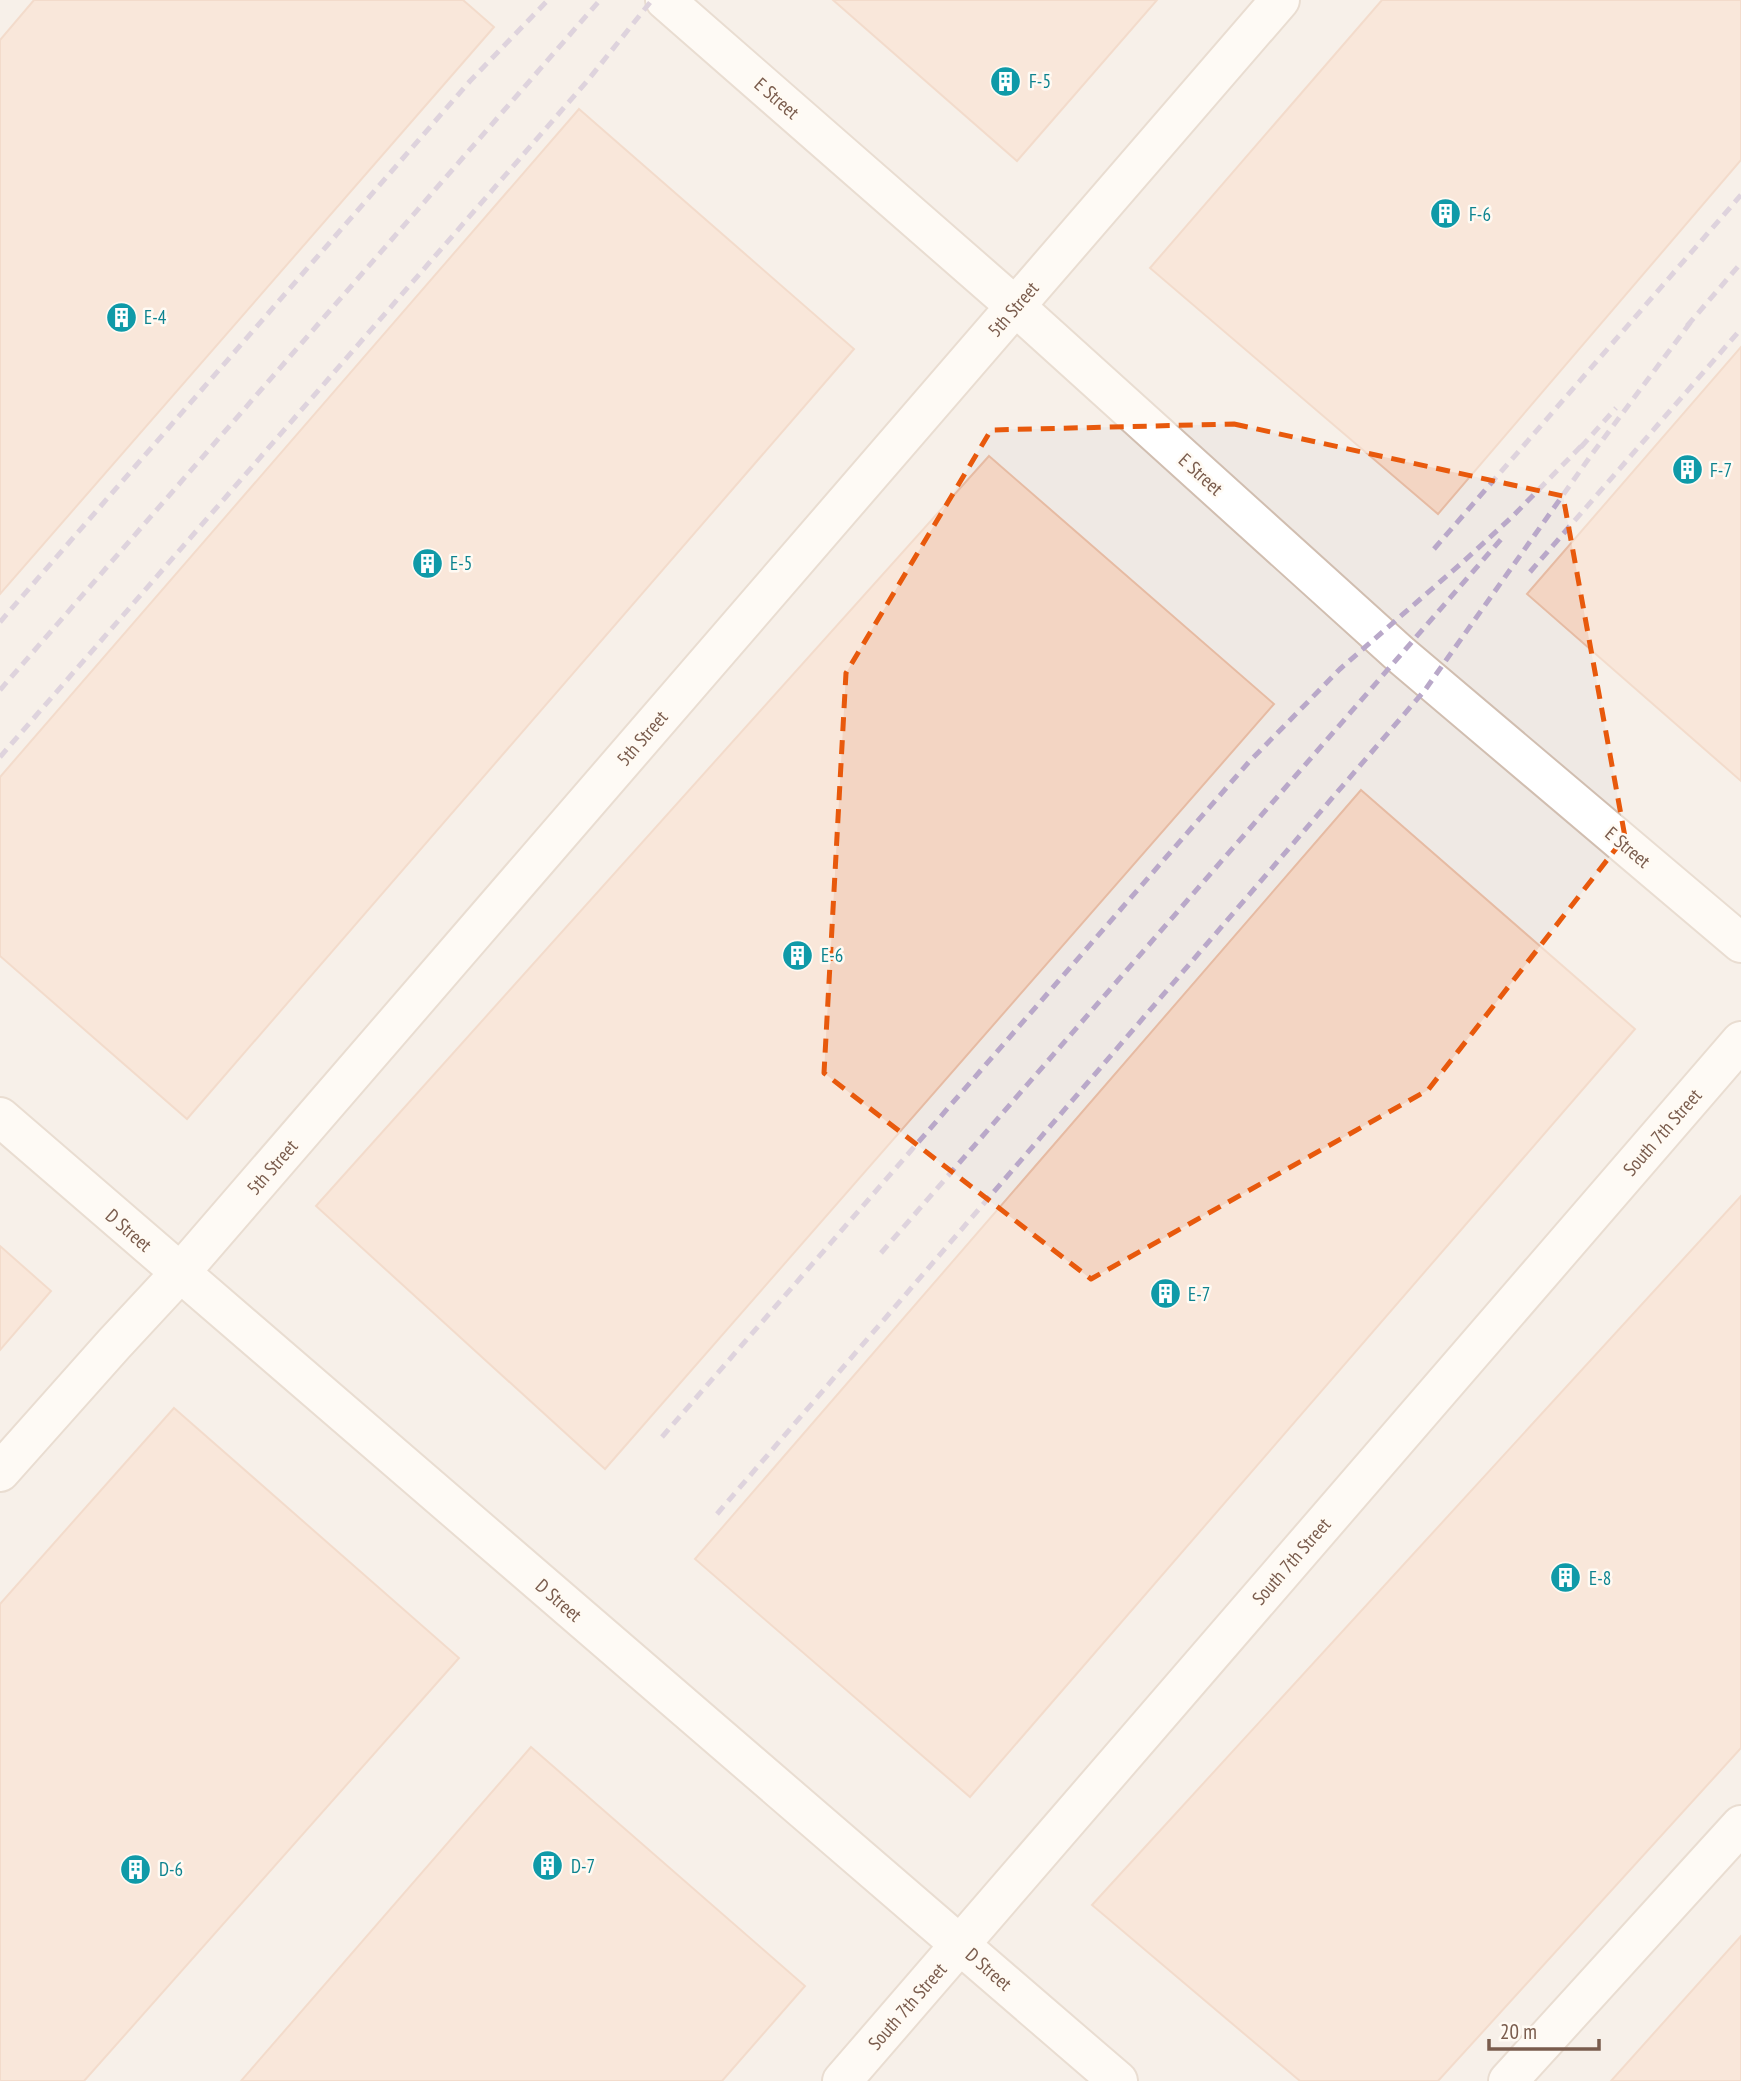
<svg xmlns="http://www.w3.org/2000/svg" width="1741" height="2081" font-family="'PT Sans Narrow',sans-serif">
  <rect width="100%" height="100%" fill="#fdf6ec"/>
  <path fill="#efe9e4" d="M0,0H1741V2081H0Z"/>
  <path fill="#f3d5c3" stroke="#e6bba3" stroke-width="2" d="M34,0H463L494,27L0,594V40Z
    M833,0H1157L1017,161Z
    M1382,0H1741V160L1438,514L1150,268Z
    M579,109L854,349L187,1119L0,956V777Z
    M1741,347V781L1527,594Z
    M989,456L1274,704L605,1469L316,1206Z
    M1361,790L1635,1029L970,1797L695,1559Z
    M1741,1196V1748L1438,2081H1300L1092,1905Z
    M0,1246L51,1291L0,1350Z
    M174,1408L459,1658L84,2081H0V1604Z
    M531,1747L805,1986L722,2081H241Z
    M1741,1936V2081H1611Z"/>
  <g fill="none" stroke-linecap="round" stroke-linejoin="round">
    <defs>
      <path id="minor" d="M665,0L1015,306L1401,655L1741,943
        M0,1117L1118,2081
        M0,1472L114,1344L179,1274L1280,0
        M842,2081L1741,1041
        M1508,2081L1741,1825"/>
    </defs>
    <use href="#minor" stroke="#d1beb0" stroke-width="42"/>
    <use href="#minor" stroke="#fff" stroke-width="38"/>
    <path stroke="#b9a8c9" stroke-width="5" stroke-dasharray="10 7" stroke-linecap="butt" d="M1687,326L1741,263
      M1581,447L1616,408
      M1434,549L1741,195
      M1530,572L1741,329
      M0,622L470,81L548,0
      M0,690L600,0
      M0,757L588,80L652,0
      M881,1253L1503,537
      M662,1437L1248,763L1340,669L1464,561L1513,516L1586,441
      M717,1514L1425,690L1592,454L1693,319"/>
  </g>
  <path d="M0 0H1741V2081H0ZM1234,424L1563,496L1625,837L1428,1090L1091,1279L824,1073L846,673L991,430Z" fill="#fdf6ec" fill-opacity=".55" fill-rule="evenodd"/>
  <path fill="none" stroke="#e8590c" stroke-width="5" stroke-dasharray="14 9" stroke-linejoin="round" d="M1234,424L1563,496L1625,837L1428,1090L1091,1279L824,1073L846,673L991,430Z"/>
  <defs>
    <symbol id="building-disc" viewBox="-11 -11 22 22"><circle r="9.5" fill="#0f9aa8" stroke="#fffaf3"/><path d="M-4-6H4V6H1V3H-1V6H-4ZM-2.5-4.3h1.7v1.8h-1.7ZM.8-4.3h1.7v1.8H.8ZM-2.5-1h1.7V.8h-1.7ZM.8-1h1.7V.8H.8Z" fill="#fff"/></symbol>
  </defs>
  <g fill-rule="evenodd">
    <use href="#building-disc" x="988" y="64" width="35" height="35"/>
    <use href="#building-disc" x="1428" y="196" width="35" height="35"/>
    <use href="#building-disc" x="104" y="300" width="35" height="35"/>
    <use href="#building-disc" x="1670" y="452" width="35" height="35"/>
    <use href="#building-disc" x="410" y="546" width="35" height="35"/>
    <use href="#building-disc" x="780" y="938" width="35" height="35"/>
    <use href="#building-disc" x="1148" y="1276" width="35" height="35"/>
    <use href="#building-disc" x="1548" y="1560" width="35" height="35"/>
    <use href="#building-disc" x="530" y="1848" width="35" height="35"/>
    <use href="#building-disc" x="118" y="1852" width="35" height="35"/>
  </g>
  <g text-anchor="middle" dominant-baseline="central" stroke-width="5" stroke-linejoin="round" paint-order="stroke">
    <g font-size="19" fill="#0d838f" stroke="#fffaf3" text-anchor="start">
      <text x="1029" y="81">F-5</text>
      <text x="1469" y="214">F-6</text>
      <text x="144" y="317">E-4</text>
      <text x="1710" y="470">F-7</text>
      <text x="450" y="563">E-5</text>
      <text x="821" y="955">E-6</text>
      <text x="1188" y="1294">E-7</text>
      <text x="1589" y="1578">E-8</text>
      <text x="571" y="1866">D-7</text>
      <text x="159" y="1869">D-6</text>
    </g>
    <g font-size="19" fill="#7a5c4d" stroke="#fffaf3">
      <text transform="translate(777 98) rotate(41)">E Street</text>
      <text transform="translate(1013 309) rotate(-49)">5th Street</text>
      <text transform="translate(1201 474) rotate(42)">E Street</text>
      <text transform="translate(642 738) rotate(-49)">5th Street</text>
      <text transform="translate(1628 847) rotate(40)">E Street</text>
      <text transform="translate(1662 1132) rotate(-49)">South 7th Street</text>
      <text transform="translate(272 1167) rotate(-49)">5th Street</text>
      <text transform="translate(129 1230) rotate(41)">D Street</text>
      <text transform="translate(1291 1561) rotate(-49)">South 7th Street</text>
      <text transform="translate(559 1600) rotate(41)">D Street</text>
      <text transform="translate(989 1969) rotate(41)">D Street</text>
      <text transform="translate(907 2006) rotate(-49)">South 7th Street</text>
    </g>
  </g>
  <path d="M1489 2039v10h110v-10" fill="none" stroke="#7a5c4d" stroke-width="3.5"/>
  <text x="1500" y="2039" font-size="21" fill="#7a5c4d" stroke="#fffaf3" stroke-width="5" paint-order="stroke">20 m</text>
</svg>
